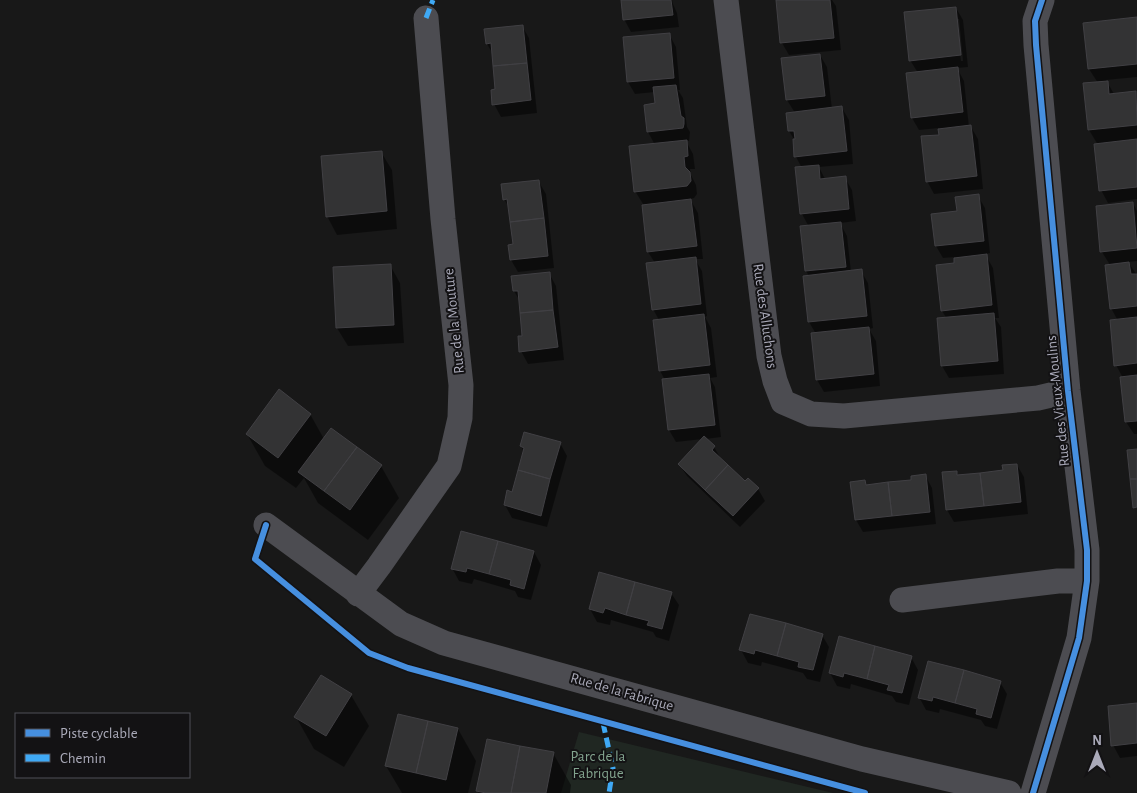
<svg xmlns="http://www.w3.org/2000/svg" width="1137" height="793" font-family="'Alegreya Sans',sans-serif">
  <rect width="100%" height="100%" fill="#181818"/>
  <path fill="#202722" d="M579,732L833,793H561Z"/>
  <path fill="#0007" fill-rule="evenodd" d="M622,0H672L673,4L677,13L679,27L631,32L624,19Z
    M777,0H832L836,6L841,50L789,55L782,43Z
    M956,8L963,20L968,67L957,68L964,81L969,127H971L978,139L983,189L934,194L927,181L940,136L939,128L919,130L912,118L918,73L910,60ZM956,19H959L963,61H961Z
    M1137,18V77L1106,80L1114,94L1135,92L1137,96V199L1108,203L1101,190L1098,145L1089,130L1084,84L1098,83L1089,69Z
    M522,26L529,38L537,113L501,117L494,104L497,90L493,54L487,44L486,30Z
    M669,34L676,47L680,90H678L683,98L687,127L690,132L689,141H686L693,154L695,169H690L691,175L696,185L697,194L694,198L690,199L698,213L703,259H695L702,271L707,316L705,317L711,328L717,377L710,378L715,387L721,437L706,439L714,447L721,459L745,483L748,480L758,489L765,501L740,527L687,476L679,464L703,439L676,442L669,430L665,380L660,371L659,320L653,309L655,263L648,252L643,204L635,191L655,145L648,132L657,104L655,92L635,94L628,82Z
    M820,55L827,67L832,109L842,108L849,120L853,164L819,167L825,179L845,178L852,190L856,221L840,223L847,236L851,272L861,271L868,283L873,328L869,329L876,341L880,386L824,392L817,380L816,334L809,322V276L806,271L802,228L809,227L802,214V168L796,157L795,141L789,131L795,113L787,100L783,59Z
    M381,152L392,170L397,229L337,235L327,216Z
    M539,182L546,194L554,268L518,272L511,260L514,245L510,209L504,199Z
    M978,196L985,208L990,253L985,254L993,268L999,318H995L1001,327L1004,374L949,378L942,366L947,319L942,311L956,264L955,257L943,258L936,246L958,212Z
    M1133,203L1137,211V261L1128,262L1137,275V434H1134L1126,422L1123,378L1116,365L1118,321L1111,308L1110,265L1102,252Z
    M390,265L400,283L404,343L348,346L337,328Z
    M549,273L556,286L564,360L528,364L521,351L524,337L520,301L514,291Z
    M310,414L324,439L331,429L381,466L399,498L368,540L318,503L304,478L296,488L265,466L247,434Z
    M560,443L567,456L547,527L512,518L505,505L513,493L524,452L521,446Z
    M1017,465L1024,477L1028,514L954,522L947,510L943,473L956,472L959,476L1004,471Z
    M925,475L932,488L936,524L863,532L856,520L865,482L867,486L912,481Z
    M534,552L541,565L531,600L518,597L515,591L474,579L472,584L459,581L452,568Z
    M671,593L679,605L669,641L656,637L653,632L611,620L610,625L597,622L590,609Z
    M822,635L829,647L820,682L807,679L803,673L762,662L761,666L748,663L741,650Z
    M911,657L918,670L909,705L896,702L892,696L851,684L850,689L837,686L830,673Z
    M1000,682L1007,694L997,729L985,726L981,720L940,709L939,713L926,710L919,697Z
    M351,695L369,726L344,767L314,749L296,717Z
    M1137,704V756L1120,758L1113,745Z
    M458,729L476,761L468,793H402L386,766Z
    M553,753L571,785L570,793H479L477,791Z"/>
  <path fill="#333334" stroke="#414044" d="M621,0H671L673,15L623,20Z
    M776,0H830L834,38L780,43Z
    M956,7L961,55L909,61L904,12Z
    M1137,17V64L1088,69L1083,23Z
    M523,25L527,63L493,66L491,43L486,44L484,29Z
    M670,33L674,78L627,82L623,37Z
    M820,54L825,96L786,100L781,58Z
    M527,63L531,100L492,105L491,90L495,89L493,66Z
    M958,67L963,112L911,118L906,73Z
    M1108,81L1109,94L1136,91L1137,125L1088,130L1083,83Z
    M676,85L681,116L684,118V124L683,128L647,132L644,105L655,103L653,87Z
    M842,106L847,151L794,157L793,139H795L794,131H788L786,113Z
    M971,125L977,176L926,182L921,136L939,135L938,129Z
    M1137,139V187L1099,191L1094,144Z
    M687,140L688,156L684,157L685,167L690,172L691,181L687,186L634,192L629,146Z
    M382,151L387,211L326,217L321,156Z
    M819,165L820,179L846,176L849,209L800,214L795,167Z
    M539,180L544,218L510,222L507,199L503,200L501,184Z
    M979,194L984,241L935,246L931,214L957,211L955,197Z
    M691,199L697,246L647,252L642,205Z
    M1133,202L1137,248L1100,252L1096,206Z
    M544,218L548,256L510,260L508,245L513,244L510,222Z
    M841,222L846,267L805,271L800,226Z
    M987,254L992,305L941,311L936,265L954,263V258Z
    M696,257L701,304L652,310L646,263Z
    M1129,262L1131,274H1137V306L1110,309L1105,265Z
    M391,264L394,325L336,328L333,267Z
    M862,269L867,316L808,322L803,276Z
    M550,272L553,310L520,313L518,291H513L511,276Z
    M553,310L558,347L519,352L518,336H522L520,313Z
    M994,313L998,361L941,366L937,318Z
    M704,314L710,365L659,371L653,320Z
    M1137,317V363L1114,366L1110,320Z
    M869,327L874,374L816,380L811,333Z
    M709,374L715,425L668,430L662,379Z
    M1137,375V421L1125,422L1120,377Z
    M279,389L311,414L278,458L246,434Z
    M331,428L357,447L324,491L298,472Z
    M524,432L561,442L550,479L518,470L524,448L520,446Z
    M704,436L715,446L712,450L728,465L705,490L678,464Z
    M357,447L382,465L350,510L324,491Z
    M1137,449V479H1130L1127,450Z
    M1017,464L1021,502L984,506L980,473L1003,470L1002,465Z
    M728,465L745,481L748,478L759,488L733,516L705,490Z
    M518,470L550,479L541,516L504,505L507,490L512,492Z
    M957,471V475L980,473L984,506L946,510L942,472Z
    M926,474L930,512L892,516L888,482L911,480V476Z
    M1130,479H1137V507L1133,508Z
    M865,480L866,485L888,482L892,516L855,520L850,482Z
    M461,531L498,541L489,574L467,568L466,572L451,569Z
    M498,541L534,551L524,589L510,585L511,580L489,574Z
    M599,572L635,582L626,615L605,608L603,613L589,609Z
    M635,582L672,592L662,629L647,625L649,621L626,615Z
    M750,614L786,623L777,656L755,650L754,654L739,650Z
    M786,623L823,634L813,670L798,667L799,662L777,656Z
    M839,636L875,646L867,679L844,673L843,677L829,673Z
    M875,646L912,656L902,693L887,690L889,685L867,679Z
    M928,661L964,670L955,703L933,697L932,701L918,698Z
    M964,670L1001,681L991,718L976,714L977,709L955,703Z
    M321,675L352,694L326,736L294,717Z
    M1137,703V743L1111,746L1108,706Z
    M398,714L428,721L416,773L385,766Z
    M428,721L458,728L446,780L416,773Z
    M487,739L520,746L511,793H486L476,791Z
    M520,746L554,752L546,793H511Z"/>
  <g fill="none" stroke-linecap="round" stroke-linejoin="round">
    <path stroke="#4c4c51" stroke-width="25" d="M726,0L769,356L775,381L783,402L811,414L844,416L1038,398L1068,391
      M266,525L401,624L444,643L862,759L1009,793
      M358,594L379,566L449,466L460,418L461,385L443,219L426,18
      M902,600L1058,581H1087
      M1033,793L1079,638L1087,581V550L1068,391L1036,45L1035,21L1042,0"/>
    <path stroke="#3fa9f5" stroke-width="5" stroke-dasharray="10 5" stroke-linecap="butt" d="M426,18L433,0
      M603,723L613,768L609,793"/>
    <defs>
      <path id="cycleway" d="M266,525L255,559L369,653L408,668L865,793
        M1033,793L1079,638L1087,581V550L1068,391L1036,45L1035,21L1042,0"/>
    </defs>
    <use href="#cycleway" stroke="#131214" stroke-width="9"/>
    <use href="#cycleway" stroke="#468fdf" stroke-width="6"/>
  </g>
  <g text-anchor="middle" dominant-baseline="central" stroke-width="4" stroke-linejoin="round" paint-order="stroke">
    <g font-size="15" fill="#aaaab9" stroke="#131214">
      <text transform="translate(765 316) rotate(82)">Rue des Alluchons</text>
      <text transform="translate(454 321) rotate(-96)">Rue de la Mouture</text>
      <text transform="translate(1058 401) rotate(-96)">Rue des Vieux-Moulins</text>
      <text transform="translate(622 692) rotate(16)">Rue de la Fabrique</text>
    </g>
    <g font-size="15" fill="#82a38e" stroke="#131214">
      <text x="598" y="756">Parc de la<tspan x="598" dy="17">Fabrique</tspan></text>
    </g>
  </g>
  <rect x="15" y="713" width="175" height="65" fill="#131214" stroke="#4f4f56"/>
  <rect x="25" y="729" width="25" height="8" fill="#468fdf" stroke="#4f4f56"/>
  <text x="60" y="738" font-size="15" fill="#aaaab9">Piste cyclable</text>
  <rect x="25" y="754" width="25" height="8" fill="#3fa9f5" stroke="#4f4f56"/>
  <text x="60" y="763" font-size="15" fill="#aaaab9">Chemin</text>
  <g transform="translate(1097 753)" stroke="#131214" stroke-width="4" paint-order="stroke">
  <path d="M0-4L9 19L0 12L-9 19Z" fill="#aaaab9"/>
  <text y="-8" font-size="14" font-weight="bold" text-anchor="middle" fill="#aaaab9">N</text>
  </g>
</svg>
